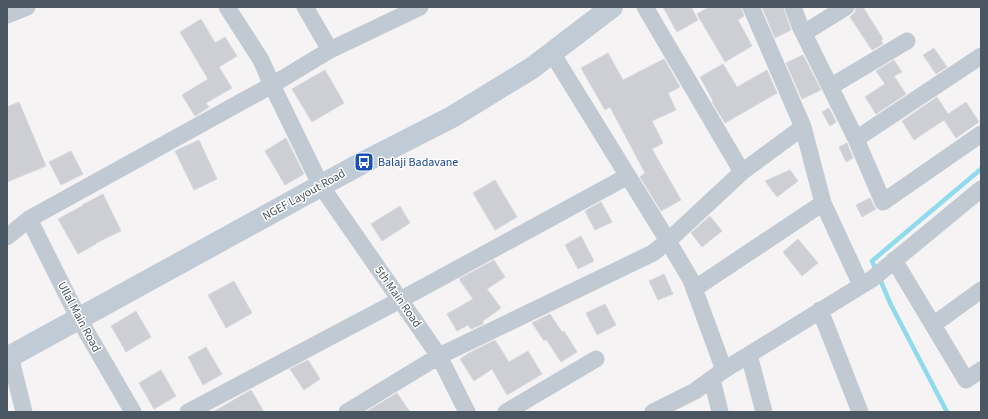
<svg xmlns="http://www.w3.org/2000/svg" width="988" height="419" font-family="'Source Sans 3',sans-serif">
  <rect width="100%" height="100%" fill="#f5f3f3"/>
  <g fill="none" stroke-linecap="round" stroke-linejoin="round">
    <path stroke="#90daee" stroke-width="4.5" d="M876,270L872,261L981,169
      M879,277L891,305L947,412"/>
  </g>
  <path fill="#cdcfd5" stroke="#d7d9de" d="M663,7H691L698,20L677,32Z
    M709,7H741L744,16L738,20L752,46L725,62L697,14Z
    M762,7H783L784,10L791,30L775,38Z
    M856,7H863L883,39L881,40L883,44L872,50L850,17L855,12Z
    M201,19L215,43L225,37L237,56L219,67L232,88L206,103L209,107L195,116L182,95L208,79L180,32Z
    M934,48L947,67L936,74L923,55Z
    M608,53L623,80L664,59L680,87L668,93L676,110L652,121L663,143L652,149L681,200L661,211L640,177L645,173L610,107L605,110L581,68Z
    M803,55L821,90L802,99L786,63Z
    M894,60L902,72L894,76L906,94L876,114L865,97L885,84L876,71Z
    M723,64L737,87L767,70L777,93L725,123L712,102L713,101L700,77Z
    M325,70L344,103L312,122L292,89Z
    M937,97L948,114L966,102L979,122L956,138L944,120L914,140L902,121Z
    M19,102L46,166L7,182V107Z
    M829,108L836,122L830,126L822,112Z
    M286,138L304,174L285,185L265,151Z
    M199,140L217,179L194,190L175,151Z
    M847,143L853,158L846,162L839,147Z
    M71,151L83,174L61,185L49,162Z
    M790,170L798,181L777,197L765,181Z
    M495,180L517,217L495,230L473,193Z
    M103,194L121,231L96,243V244L78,254L58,219L82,206V205Z
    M870,198L874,206L876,209L862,217L856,205Z
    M601,202L612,222L595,230L585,211Z
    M400,206L410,223L382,241L371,224Z
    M710,216L722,231L702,247L691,233Z
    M581,236L594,261L578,269L565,245Z
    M798,239L818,263L802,276L783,252Z
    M494,260L505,277L487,289L501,308L483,321V324L471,329L468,325L457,331L447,314L473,299L459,279Z
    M664,274L673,294L658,300L649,281Z
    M234,281L252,313L226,328L208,295Z
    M605,304L616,325L597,335L586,313Z
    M136,311L151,337L126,352L111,326Z
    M550,314L562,332L564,331L577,352L561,362L546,339L544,341L532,323Z
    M495,340L509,362L528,351L542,374L507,395L492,369L474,381L460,359L469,353Z
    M206,347L222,374L203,385L188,357Z
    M308,360L320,379L304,390L290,369Z
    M161,370L176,396L154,409L139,383Z
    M251,390L264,412H213L244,394Z
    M397,393L410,412H366Z"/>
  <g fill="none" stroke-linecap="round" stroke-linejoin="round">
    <path stroke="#c1cad2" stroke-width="17" d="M227,7L261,60L272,85L321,186L439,356L467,412
      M305,7L330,50
      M645,7L742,172
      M751,7L803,127L823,203L861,285
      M793,7L800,26L856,139L883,202L981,134
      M7,15L27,7
      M804,33L846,7
      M552,53L668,241L691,280L724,370
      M830,87L907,41
      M856,139L981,56
      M29,219L79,319L133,412
      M7,237L29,219L272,85L330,50L420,7
      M894,260L966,380L981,370
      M694,289L823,203
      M820,310L860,412
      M933,325L981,290
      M749,355L764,412
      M10,356L24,412
      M712,379L720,412
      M188,412L400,300L628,176
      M347,412L439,356L653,253L668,241L742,172L803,127
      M506,412L596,359
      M653,412L695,391L724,370L872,279L981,189"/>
    <path stroke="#c1cbd6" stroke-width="22" d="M7,358L364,162L452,117L532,68L612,7"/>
  </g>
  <defs>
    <symbol id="bus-square" viewBox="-11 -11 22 22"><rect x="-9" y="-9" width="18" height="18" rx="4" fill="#1a4fb4" stroke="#fff"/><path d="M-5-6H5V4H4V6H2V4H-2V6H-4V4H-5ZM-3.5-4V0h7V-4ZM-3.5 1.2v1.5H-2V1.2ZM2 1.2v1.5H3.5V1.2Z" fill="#fff"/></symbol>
  </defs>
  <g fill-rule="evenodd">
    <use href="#bus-square" x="353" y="151" width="22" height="22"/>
  </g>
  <g text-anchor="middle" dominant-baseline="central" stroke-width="3" stroke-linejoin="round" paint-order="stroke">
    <g font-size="12" fill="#164399" stroke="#fff" text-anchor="start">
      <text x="378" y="162">Balaji Badavane</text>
    </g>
    <g font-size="12" fill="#4a5661" stroke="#fff">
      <text transform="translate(304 195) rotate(-29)">NGEF Layout Road</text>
      <text transform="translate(398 297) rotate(55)">5th Main Road</text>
      <text transform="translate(79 317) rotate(62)">Ullal Main Road</text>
    </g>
  </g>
  <rect width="988" height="419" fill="none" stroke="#4a5661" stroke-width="16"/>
</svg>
